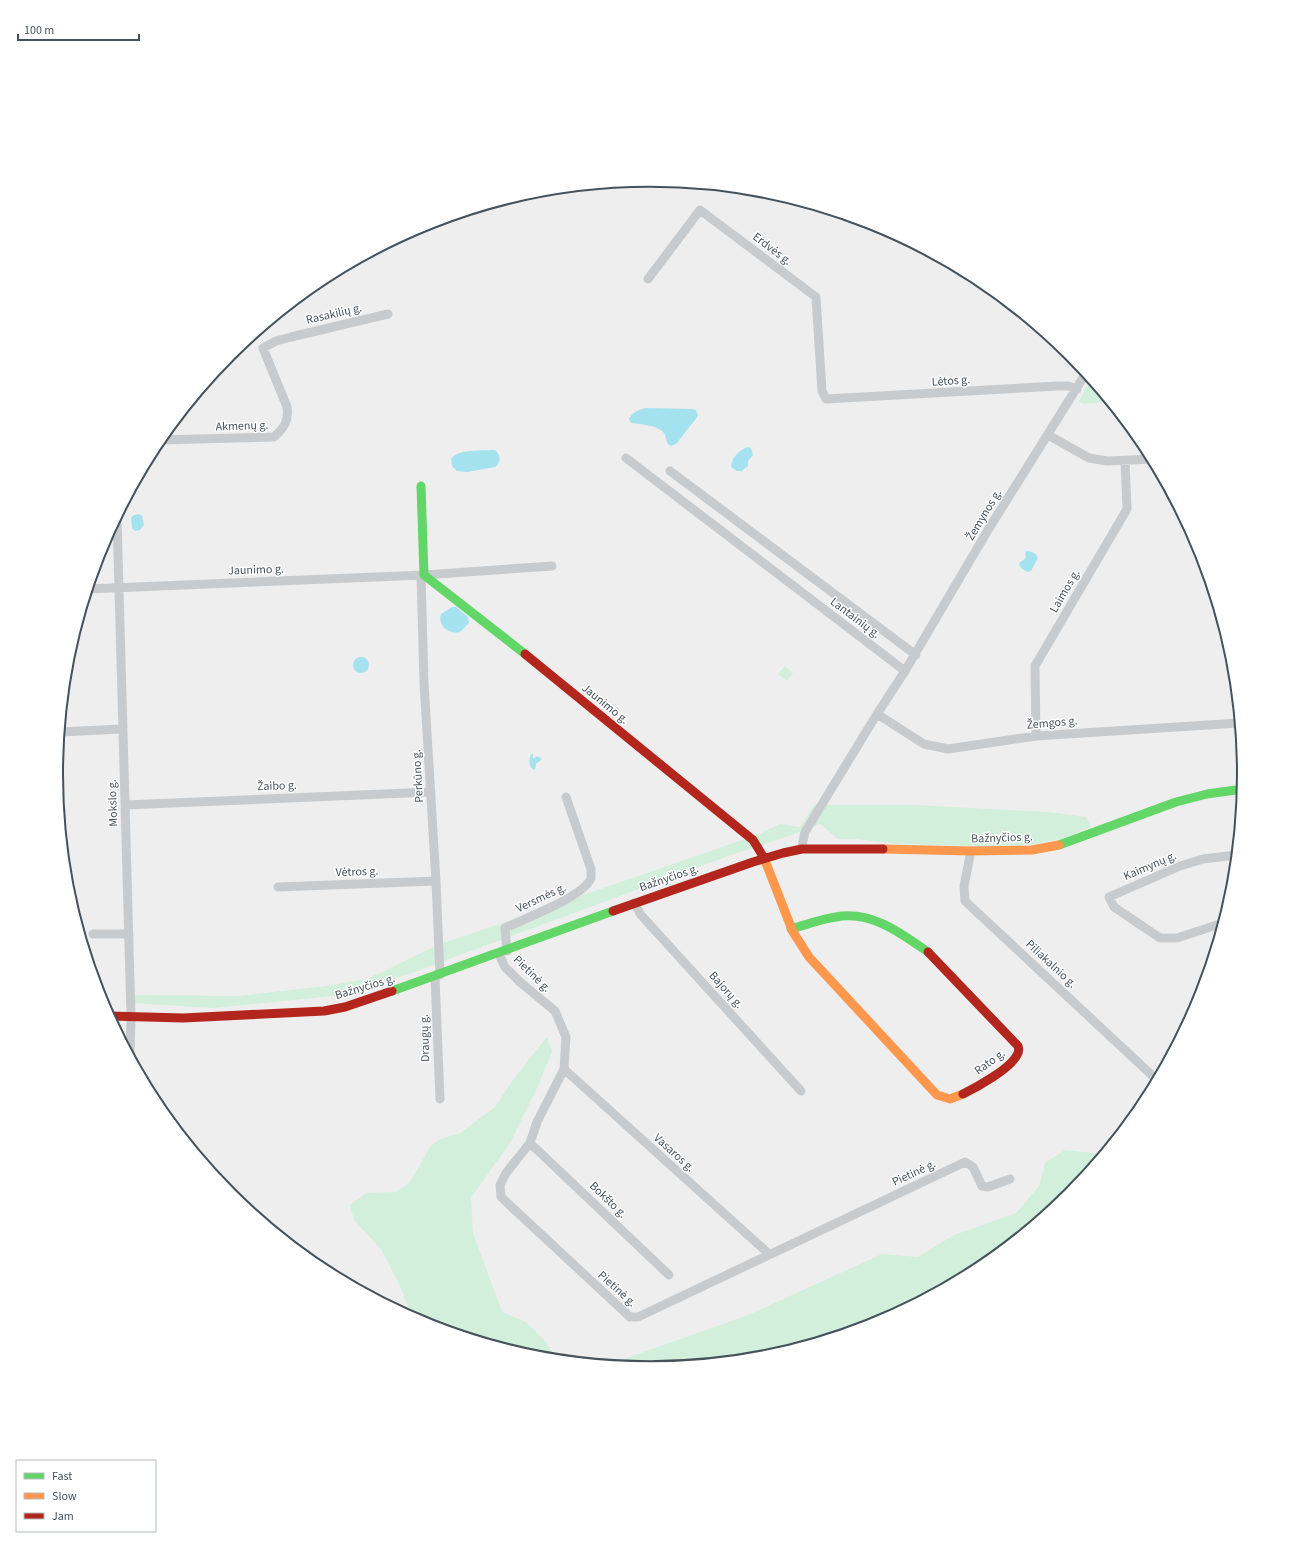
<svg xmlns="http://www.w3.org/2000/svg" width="1300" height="1548" font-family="'Source Sans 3',sans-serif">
  <rect width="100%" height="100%" fill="#efeeee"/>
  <path fill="#d1efdb" d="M1090,379L1109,402L1083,404L1079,402Z
    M785,666L793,673L787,681L778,674Z
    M814,805H915L1049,812L1086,817L1091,827L1061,839L1031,845L971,846L899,844L856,839H838L820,824L789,836L731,855L403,976L343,995L213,1008L131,1003V995L240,996L326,986L367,979L438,945L754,836L780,824L800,827Z
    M547,1037L552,1051L539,1084L511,1141L471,1198L473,1233L502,1312L526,1322L546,1342L556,1359L534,1357L422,1323L412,1317L400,1286L381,1249L354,1220L350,1205L366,1193L395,1192L409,1183L431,1146L440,1139L460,1133L495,1107L515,1077Z
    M1065,1150L1103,1154L1070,1194L980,1268L877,1323L766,1357L650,1368L618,1365L626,1358L746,1316L882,1254L918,1257L954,1235L1016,1213L1039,1186L1045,1163Z"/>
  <path fill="#a4e2ef" d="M646,408L693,409L696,410L698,416L676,444L671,446C665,443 667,438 664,433C658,425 639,424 631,423L629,419C633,412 638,410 646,408Z
    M748,447L751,448L753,455L748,461V466L742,471H737L731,467C732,457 739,450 748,447Z
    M490,450H495C501,455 501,463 495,467L467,472L457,471L452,466L451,459C458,449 478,451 490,450Z
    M139,514L142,516L144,525L140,530L135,531L132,528L131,518L134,515Z
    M1026,551C1032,551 1036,553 1038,558L1031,571L1027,572L1021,568L1019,564L1021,561L1024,560L1026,557L1025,554Z
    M452,607H456L468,617L469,623L460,632C449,635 437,625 441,614Z
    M353 665a8 8 0 1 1 16 0a8 8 0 1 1-16 0Z
    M531,754H533V759L537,756L542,759L536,764L535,770C528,768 529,759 531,754Z"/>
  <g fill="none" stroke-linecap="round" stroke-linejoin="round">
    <path stroke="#c8cbcd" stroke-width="9" d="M648,279L700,210L816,297L822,391L826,399L1058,386H1068L1077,389
      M1048,435L1089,458L1107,461L1152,459
      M159,440L274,437C284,428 289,421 287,407L263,348L276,341L291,337L388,314
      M626,458L905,671
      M670,471L916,655
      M117,518L131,1017L130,1056
      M421,575L424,683L436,881L440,975
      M88,589L424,575L552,566
      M877,714L924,744L948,749L1036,736L1239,723
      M60,732L122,729
      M1036,736L1035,666L1127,509L1125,461
      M125,805L431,792
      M802,849L803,841L805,832L877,714L905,671L988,530L1086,373
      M971,851L964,886L965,901L1157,1080
      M278,887L436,881
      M634,903L641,915L801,1091
      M1223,923L1177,938H1160L1114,907L1109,897L1180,866L1203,859L1236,855
      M93,934H129
      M507,951L505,928C523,919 584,897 591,878C591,876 591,872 591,869L566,797
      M499,954L505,967L520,982L555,1011L566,1037L564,1069L537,1122L530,1143L506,1173L500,1185L501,1197L630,1317H638L965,1162L973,1167L982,1186L988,1187L1010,1179
      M435,977L440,1099
      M564,1069L769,1254
      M530,1143L669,1275"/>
    <path stroke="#63d668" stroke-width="9" d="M421,486L424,575L525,654
      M1059,845L1176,802L1207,794L1243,789
      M791,929C808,924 824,918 842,916C875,913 902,934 928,952
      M392,991L613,911"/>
    <path stroke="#ff974d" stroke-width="9" d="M883,849L971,851L1032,850L1059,845
      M764,858L793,932L809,957L937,1095L950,1099L963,1094"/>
    <path stroke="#b3261e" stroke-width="9" d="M525,654L753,840L764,858
      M613,911L753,862L783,853L802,849H883
      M928,952L1018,1046C1019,1049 1019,1052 1017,1055C1010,1069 977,1087 963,1094
      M109,1016L183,1018L324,1011L345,1007L392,991"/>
  </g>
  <g text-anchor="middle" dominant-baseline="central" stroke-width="3" stroke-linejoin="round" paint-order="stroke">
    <g font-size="12" fill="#45525b" stroke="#fff">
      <text transform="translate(772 249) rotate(37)">Erdvės g.</text>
      <text transform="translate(334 314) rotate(-13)">Rasakilių g.</text>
      <text transform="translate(951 381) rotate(-4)">Lėtos g.</text>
      <text transform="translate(242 426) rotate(-2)">Akmenų g.</text>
      <text transform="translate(984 515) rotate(-59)">Žemynos g.</text>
      <text transform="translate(256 570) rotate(-2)">Jaunimo g.</text>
      <text transform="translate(1065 591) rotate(-60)">Laimos g.</text>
      <text transform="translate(855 618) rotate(37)">Lantainių g.</text>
      <text transform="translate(605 704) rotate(39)">Jaunimo g.</text>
      <text transform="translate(1052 723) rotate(-5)">Žemgos g.</text>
      <text transform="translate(418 776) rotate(-93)">Perkūno g.</text>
      <text transform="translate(277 786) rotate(-2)">Žaibo g.</text>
      <text transform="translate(113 803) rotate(-92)">Mokslo g.</text>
      <text transform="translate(1002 838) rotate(-2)">Bažnyčios g.</text>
      <text transform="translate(1150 866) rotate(-23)">Kaimynų g.</text>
      <text transform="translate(357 872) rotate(-2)">Vėtros g.</text>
      <text transform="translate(669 878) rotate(-19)">Bažnyčios g.</text>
      <text transform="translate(541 898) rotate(-25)">Versmės g.</text>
      <text transform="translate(1051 964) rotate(43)">Piliakalnio g.</text>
      <text transform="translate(532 974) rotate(44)">Pietinė g.</text>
      <text transform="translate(365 987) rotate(-17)">Bažnyčios g.</text>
      <text transform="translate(726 990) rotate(48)">Bajorų g.</text>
      <text transform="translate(425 1038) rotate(-92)">Draugų g.</text>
      <text transform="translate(990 1062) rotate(-36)">Rato g.</text>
      <text transform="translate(674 1153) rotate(42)">Vasaros g.</text>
      <text transform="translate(914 1173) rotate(-25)">Pietinė g.</text>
      <text transform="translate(608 1200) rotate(44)">Bokšto g.</text>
      <text transform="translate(617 1289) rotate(42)">Pietinė g.</text>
    </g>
  </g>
  <path d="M0 0H1300V1548H0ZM63 774a587 587 0 1 1 1174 0a587 587 0 1 1-1174 0Z" fill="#fff" fill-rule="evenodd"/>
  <path fill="none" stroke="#45525b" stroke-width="2" d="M63 774a587 587 0 1 1 1174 0a587 587 0 1 1-1174 0Z"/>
  <rect x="16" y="1460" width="140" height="72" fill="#ffffff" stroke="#b5babd"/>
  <rect x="24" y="1473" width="20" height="6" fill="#63d668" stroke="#b5babd"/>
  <text x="52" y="1480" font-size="12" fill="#45525b">Fast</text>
  <rect x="24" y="1493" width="20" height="6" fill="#ff974d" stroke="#b5babd"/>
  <text x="52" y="1500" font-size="12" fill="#45525b">Slow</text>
  <rect x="24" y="1513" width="20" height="6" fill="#b3261e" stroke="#b5babd"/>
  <text x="52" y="1520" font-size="12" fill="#45525b">Jam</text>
  <path d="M18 34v6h121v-6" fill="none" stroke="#45525b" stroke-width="2"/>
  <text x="24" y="34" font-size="12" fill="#45525b" stroke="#ffffff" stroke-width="3" paint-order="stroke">100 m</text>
</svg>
